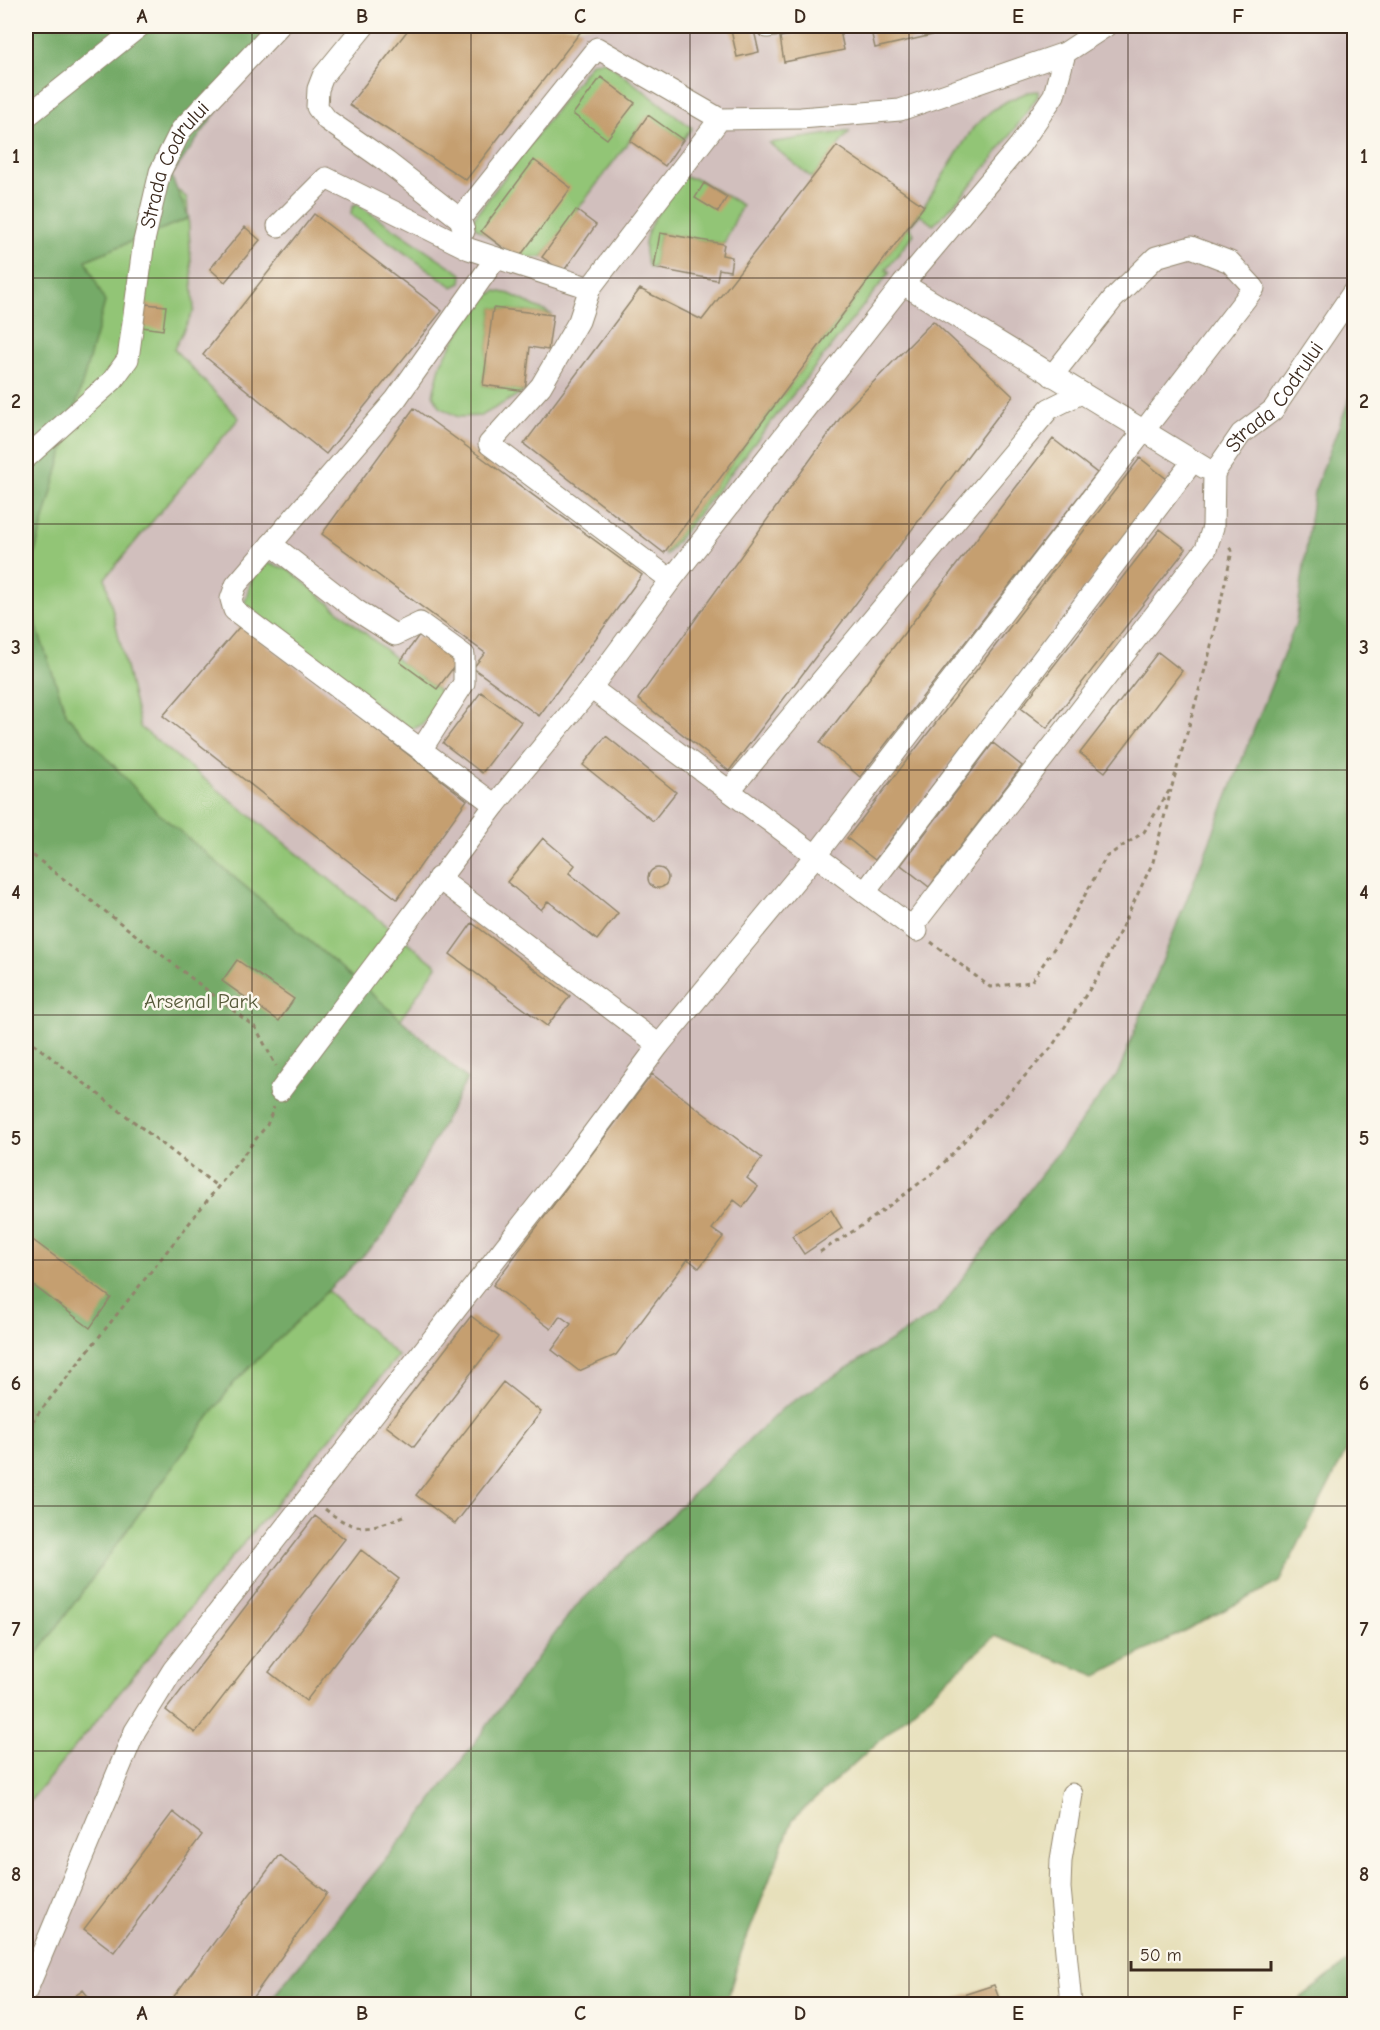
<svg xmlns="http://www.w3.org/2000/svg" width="1380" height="2030" font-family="'Comic Neue',sans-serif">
  <rect width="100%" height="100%" fill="#fbf7ec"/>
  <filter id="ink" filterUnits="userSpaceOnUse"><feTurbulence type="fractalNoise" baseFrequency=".0167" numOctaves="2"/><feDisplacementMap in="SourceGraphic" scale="12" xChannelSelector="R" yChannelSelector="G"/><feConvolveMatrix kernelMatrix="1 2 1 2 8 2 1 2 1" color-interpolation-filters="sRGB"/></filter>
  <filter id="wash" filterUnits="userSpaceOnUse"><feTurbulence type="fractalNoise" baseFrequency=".008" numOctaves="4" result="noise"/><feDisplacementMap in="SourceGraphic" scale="24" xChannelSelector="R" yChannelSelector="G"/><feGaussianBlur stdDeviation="1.35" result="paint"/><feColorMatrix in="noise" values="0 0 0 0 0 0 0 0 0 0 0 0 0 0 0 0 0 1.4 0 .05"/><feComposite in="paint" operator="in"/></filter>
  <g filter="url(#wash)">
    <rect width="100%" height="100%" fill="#e7e0bb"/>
    <path fill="#d1bfbd" d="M277,26H1354V394L1349,400L1314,492L1296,623L1118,1073L936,1313L784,1407L414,1825L267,2004H26V1670L156,811L26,584L170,177Z"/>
    <path fill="#92c576" stroke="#66784a" stroke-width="1.5" d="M605,61L692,128L683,140L648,116L542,257L518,259L470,223L592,62Z
      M1038,91V96C1006,142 974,187 933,225L920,215L909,227L914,234L886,270L890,272L666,555L664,553L924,206L973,128L991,111L1007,101L1028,92Z
      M850,131L812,178L769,143Z
      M153,167L187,198L194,310L174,349L239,418L105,578L140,727L437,966L259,1227L398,1356L26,1806V184Z
      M684,177L698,179L742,205L724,244L660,233L654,268L649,267C633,233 666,203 684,177Z
      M357,204L462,274L461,283L453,287L351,215L352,207Z
      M496,291L510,294L553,315L493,308L483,385L525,391L481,416L458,417L441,408L433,395L441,363L470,314L485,297Z
      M266,563L288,569L400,662L437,689L440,693C435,708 427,728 409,729L248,609L245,602L252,578Z"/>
    <path fill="#75aa67" stroke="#586a42" stroke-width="1.5" d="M26,26H277L171,176L189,218L86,260L105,302L26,584Z
      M1354,394V1436L1279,1582L1097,1676L995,1636L793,1819L741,1953L726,2004H267L414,1825L574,1608L784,1407L936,1313L1118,1073L1296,623L1314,492L1349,400Z
      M26,596L67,715L156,811L384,1004L467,1079L384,1235L233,1384L26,1670Z
      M1354,1957V2004H1288L1295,2002Z"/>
    <g id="blocks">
      <path fill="#c59f6f" d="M411,26H576L582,30L466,180L349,105Z
        M730,26H753L759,52L737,57Z
        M839,26L844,50L784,62L780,37Z
        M870,26H958L959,29L875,48Z
        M601,77L635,103L607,139L573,114Z
        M648,115L683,140L665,166L630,141Z
        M837,146L924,206L664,553L524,444L640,289L702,320Z
        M534,160L571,188L518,259L481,231Z
        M704,183L727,197L718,212L695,198Z
        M576,210L596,225L563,272L542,257Z
        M314,214L442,311L326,454L203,355Z
        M245,227L260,240L225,282L210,269Z
        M660,233L724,244L722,255L732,257L730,271L719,269L717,280L654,268Z
        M145,304L166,306L163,330L142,327Z
        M493,308L553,315L548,350L530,347L525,391L483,385Z
        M933,321L1013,396L729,771L638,699L846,410Z
        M414,408L642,575L539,716L473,668L485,653L322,534Z
        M1053,439L1097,473L860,777L820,743Z
        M1140,458L1168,480L875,860L847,838Z
        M1160,529L1186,549L1047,728L1021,708Z
        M241,625L467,800L397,899L163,716Z
        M419,635L457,663L437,689L400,662Z
        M1158,652L1182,671L1105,772L1080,753Z
        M481,692L521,722L482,773L443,743Z
        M606,736L676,792L653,821L583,765Z
        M993,743L1022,766L929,887L901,865Z
        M543,838L575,865L569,873L618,913L597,940L548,901L541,910L507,882Z
        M648 878a10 10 0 1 1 20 0a10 10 0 1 1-20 0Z
        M472,923L570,996L547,1026L450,954Z
        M237,960L294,999L279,1021L222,981Z
        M652,1074L762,1158L747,1178L758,1187L743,1207L734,1200L712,1229L723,1237L699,1268L688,1259L616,1355L579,1371L552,1350L571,1324L560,1316L551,1329L493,1285Z
        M831,1210L842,1228L804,1254L792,1236Z
        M26,1235L111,1298L90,1328L26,1280Z
        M471,1316L499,1337L414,1447L386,1426Z
        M503,1382L541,1412L455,1524L416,1495Z
        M315,1516L345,1539L195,1733L166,1710Z
        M361,1550L399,1579L306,1701L269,1672Z
        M173,1812L202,1835L114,1952L84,1929Z
        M279,1855L327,1893L248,2004H179L172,1999Z
        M994,1985L1001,2004H949L948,2000Z
        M83,1990L94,2004H65Z"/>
    </g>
  </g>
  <g filter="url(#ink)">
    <use href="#blocks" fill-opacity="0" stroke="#91856c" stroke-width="1.5"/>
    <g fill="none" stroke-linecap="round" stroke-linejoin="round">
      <defs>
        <g id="minor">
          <path d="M364,26L323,76L318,89L317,107L327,120L387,162L460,219L464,231"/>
          <path d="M767,27L774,26"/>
          <path d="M26,117L140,26"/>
          <path d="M460,219L597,48L720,119"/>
          <path d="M278,226L326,178L469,249L590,288"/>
          <path d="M903,284L1205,468"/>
          <path id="s1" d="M26,458L112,381L128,359L144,241L160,172L181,130L279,26"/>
          <path id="s2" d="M1214,473L1241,434L1273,410L1354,291"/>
          <path d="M271,544L356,610L395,635L420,623L464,655V683L421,750"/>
          <path d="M671,580L489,444L541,386L579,321L590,288L720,119L801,118L900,110L1065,53L1106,26"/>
          <path d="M591,688L917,931"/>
          <path d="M729,791L1049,409L1081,393"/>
          <path d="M495,805L234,610L231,599L236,585L396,399L496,258"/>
          <path d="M865,892L1193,461"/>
          <path d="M912,927L1206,549L1213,527L1214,473"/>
          <path d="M659,1045L816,855L1254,288L1230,262L1191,247L1156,257L1113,299L1052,376"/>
          <path d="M280,1091L495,805L591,688L671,580L903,284L1020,145L1054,95L1065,53"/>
          <path d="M26,1992L135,1731L173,1670L573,1160L659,1045L438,878"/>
          <path d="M1071,2004L1060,1888L1061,1860L1072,1794"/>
        </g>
      </defs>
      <use href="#minor" stroke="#91856c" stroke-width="23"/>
      <path stroke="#91856c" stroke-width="3" stroke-dasharray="4.5 4.5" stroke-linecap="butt" d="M26,850L256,1028L276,1066
        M931,942L990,987L1031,982L1061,938L1106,857L1144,832L1172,786L1209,655L1232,551L1227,545
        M26,1038L218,1187
        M820,1252L866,1223L937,1170L1051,1048L1099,975L1153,862L1171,790
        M26,1429L267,1125L274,1107
        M325,1509C356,1534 369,1529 404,1516"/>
      <use href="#minor" stroke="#fff" stroke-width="21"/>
    </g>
  </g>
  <path fill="none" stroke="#3b2a1e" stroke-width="1.5" stroke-opacity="0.55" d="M252,26V2004M471,26V2004M690,26V2004M909,26V2004M1128,26V2004M26,278H1354M26,524H1354M26,770H1354M26,1015H1354M26,1260H1354M26,1506H1354M26,1751H1354"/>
  <g text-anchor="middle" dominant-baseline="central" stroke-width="5" stroke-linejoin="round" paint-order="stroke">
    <g font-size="21" fill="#3b2a1e" stroke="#fbf7ec">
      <text stroke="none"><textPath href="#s1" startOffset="345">Strada Codrului</textPath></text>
      <text stroke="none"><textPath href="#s2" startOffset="98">Strada Codrului</textPath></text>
    </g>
    <g font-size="21" fill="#555838" stroke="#fbf7ec">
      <text x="201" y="1001">Arsenal Park</text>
    </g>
  </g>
  <rect width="1380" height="2030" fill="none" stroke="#fbf7ec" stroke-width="66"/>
  <path d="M1131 1961v9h140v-9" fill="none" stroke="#3b2a1e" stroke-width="3"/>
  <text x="1140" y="1961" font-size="18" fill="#3b2a1e" stroke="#fbf7ec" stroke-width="4.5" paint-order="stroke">50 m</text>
  <rect x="33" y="33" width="1314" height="1964" fill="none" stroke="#3b2a1e" stroke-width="2"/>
  <g font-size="20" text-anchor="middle" font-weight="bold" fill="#3b2a1e">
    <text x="142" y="23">A</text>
    <text x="362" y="23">B</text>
    <text x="580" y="23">C</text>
    <text x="800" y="23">D</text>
    <text x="1018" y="23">E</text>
    <text x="1238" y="23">F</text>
    <text x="16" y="163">1</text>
    <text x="1364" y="163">1</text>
    <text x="16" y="408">2</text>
    <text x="1364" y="408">2</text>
    <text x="16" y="654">3</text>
    <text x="1364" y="654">3</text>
    <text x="16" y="899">4</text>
    <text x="1364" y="899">4</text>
    <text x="16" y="1145">5</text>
    <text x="1364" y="1145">5</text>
    <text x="16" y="1390">6</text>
    <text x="1364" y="1390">6</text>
    <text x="16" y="1636">7</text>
    <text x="1364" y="1636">7</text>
    <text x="16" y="1881">8</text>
    <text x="1364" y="1881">8</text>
    <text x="142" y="2020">A</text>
    <text x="362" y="2020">B</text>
    <text x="580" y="2020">C</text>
    <text x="800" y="2020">D</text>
    <text x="1018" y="2020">E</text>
    <text x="1238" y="2020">F</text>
  </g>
</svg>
